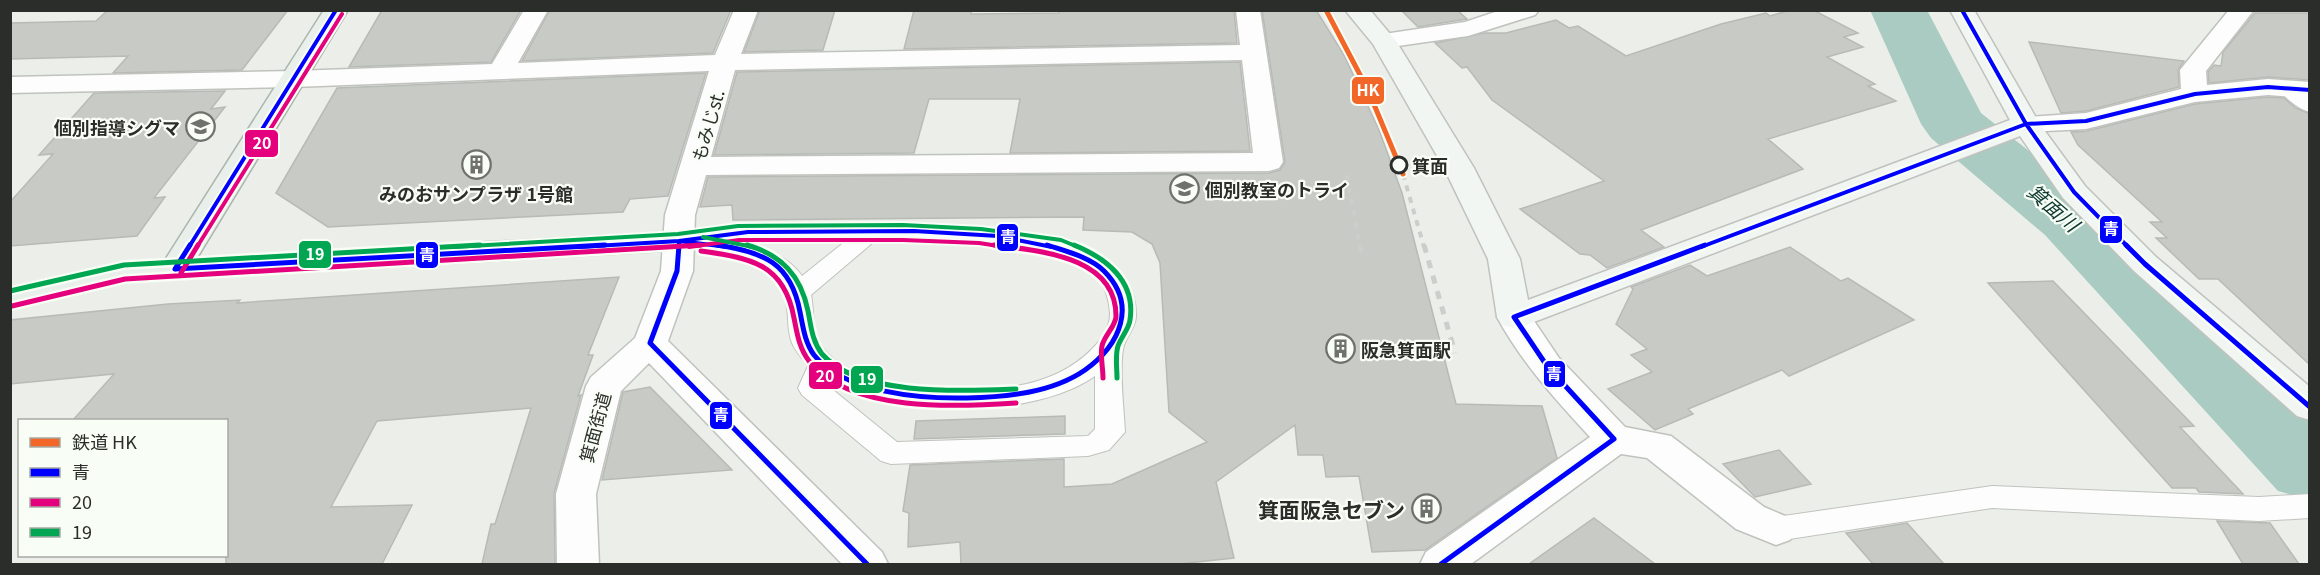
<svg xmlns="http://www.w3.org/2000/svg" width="2320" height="575" font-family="Georgia,'Noto Sans JP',serif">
  <rect width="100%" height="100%" fill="#ecefe9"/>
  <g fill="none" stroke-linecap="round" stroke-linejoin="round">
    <path fill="#aacbc2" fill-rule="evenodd" d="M1870,10H1927L1981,113L2097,205L2310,411V500L2278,491L2045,235L1931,138L1921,124Z"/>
  </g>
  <path fill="#c8cac5" stroke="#b8bab5" stroke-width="1.5" d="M108,10H288L242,70L113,73L128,56L10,59V23L96,21Z
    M382,10H521L491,62L349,67Z
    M550,10H731L713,53L522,61Z
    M760,10H835L823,50L744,52Z
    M914,10H971V14L1059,13V10H1234L1237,43L904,49Z
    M1262,10H1316L1344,55L1379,130L1402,193L1456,404L1542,406L1557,458L1425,550L1372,552L1359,476L1326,477L1323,455H1298L1295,425L1216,482L1234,558L1178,564H961L960,542L908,547L909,513L903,511L910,465L1064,459V487L1112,484L1207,442L1169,412L1160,263L1152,244L1132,232L1083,230L1084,217L733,220L732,205L700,207L708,177L1269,173L1280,170L1285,162Z
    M1401,10H1457L1467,19L1418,27Z
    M1790,10H1813L1858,33L1844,37L1863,47L1827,57L1875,84L1868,86L1896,101L1768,139L1803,169L1641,230L1664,247L1607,268L1590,255L1580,254L1520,209L1604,181L1492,100L1467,67L1462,68L1435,43L1484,33H1506L1556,20L1569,28L1578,26L1626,56L1721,24L1766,13L1770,16Z
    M2255,13H2310V80L2268,77L2209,83L2208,72L2214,65L2221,66L2223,52Z
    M2029,42L2184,61L2178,70L2179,87L2086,111L2061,113Z
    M1240,62L1250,151L1010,153L1020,99H929L914,153L714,155L737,72Z
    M706,73L668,196L630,199L623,212L328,227L276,193L337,88Z
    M225,91L211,109L225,107L154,198L165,197L137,236L10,246V202L53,154L39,155L94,93Z
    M2268,97L2284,98L2296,108L2310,114V365L2218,279H2199L2156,238H2167L2150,222H2162L2078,145L2071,132L2087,131L2195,104Z
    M1790,247L1841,281L1848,278L1914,320L1789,376L1782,370L1688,409L1693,414L1655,430L1608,389L1652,372L1631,355L1647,349L1616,324L1633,289L1631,287L1690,265L1707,276Z
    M619,277L588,355H593L578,396L581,395L554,493L555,564H482L491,524H495L531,408L377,421L331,507L412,505L382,564H226V420H73L114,374L10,384V320L168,304L240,300L237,303Z
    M2053,281L2194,426L2180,427L2243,494L2199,492L2196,488H2172L1988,283Z
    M650,387L732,470L602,480L623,392Z
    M1065,416V434L914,439L916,421Z
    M1779,450L1811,484L1755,497L1723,464Z
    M1594,518L1655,564H1529Z
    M2217,521L2270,523L2299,564H2243Z
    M1907,523L1944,564H1873L1846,533Z"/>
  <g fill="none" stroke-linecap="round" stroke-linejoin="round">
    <defs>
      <path id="lane" d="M2289,83L2296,85L2310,95V112C2298,109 2286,99 2279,89L2282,85Z
        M903,225C967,226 1137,223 1136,316C1136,329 1124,338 1123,350C1119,370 1124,409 1125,432L1109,450L1088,456L891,464L881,461L802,395L798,388L808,366C803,359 795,351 792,343C787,331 789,315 786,302C777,253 718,253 679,248L670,246L667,241L670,236L679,234L738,226ZM877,239C940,239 1035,234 1090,271C1104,281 1109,297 1110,314C1110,328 1101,340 1092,349C1046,396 972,392 912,386C880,382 838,373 820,344C812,331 814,309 811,295ZM847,240L802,276C786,253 759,247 733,241ZM1095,376V429L1088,436L897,442L827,385L829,381C892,419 1035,419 1095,376Z
        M1992,486L2259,497L2310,494V518L2259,521L1992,508L1776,541L1765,538L1760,529L1765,520L1776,517Z"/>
      <path id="street" d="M524,10H548L518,63L715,55L734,10H758L741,54L1240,45L1236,10H1260L1283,162L1279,168L1269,171L706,175L695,215L693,271L668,341L882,552L888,564H842L649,363L621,391L596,494L599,564H557L556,494L586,386L591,377L635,338L661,271L665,215L709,71L294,87L10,93V77L294,71L492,64ZM1242,60L1253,153L711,157L735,70Z
        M1501,10H1539L1535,15L1468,36L1384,48L1375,46L1372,41L1375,36L1384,34L1465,22Z
        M2229,10H2254L2206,71L2207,85L2268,79L2310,82V98L2268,95L2195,102L2086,129L2026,132L2016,130L2012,124L2016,118L2086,113L2181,89L2180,70Z
        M1514,306L1526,309L1559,358L1625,427L1671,436L1764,507L1790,518L1796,529L1790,540L1776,545L1736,529L1647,458L1621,454L1471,564H1420L1426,552L1590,437C1555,399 1522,363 1497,317L1502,309Z"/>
      <path id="secondary" d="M1345,10H1370L1396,41L1474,168L1520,259L1528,300L2010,120L1950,10H1974L2039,123L2085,186L2156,257L2310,387V420L2297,416L2134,271L2063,198L2020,136L1526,325L1514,328L1502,325L1497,317L1488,259L1444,168L1373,44Z
        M679,232L690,234L695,241L690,248L679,250L175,279L164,276L159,269L164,262L175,259Z"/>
      <path id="primary" d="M324,10H348L186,276L124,282L10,309V288L124,262L165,260Z"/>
    </defs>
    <use href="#lane" stroke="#c0c2be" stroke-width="2"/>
    <use href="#street" stroke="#c0c2be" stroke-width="3"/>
    <use href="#secondary" stroke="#c0c2be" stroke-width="3"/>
    <use href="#primary" stroke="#abb7ae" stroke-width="3"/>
    <use href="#lane" fill="#fcfdfc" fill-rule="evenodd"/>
    <use href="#street" fill="#fcfdfc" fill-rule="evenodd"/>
    <use href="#secondary" fill="#f2f6f3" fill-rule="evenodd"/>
    <use href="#primary" fill="#e9efea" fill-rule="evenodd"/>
    <path stroke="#cdcdcc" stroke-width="4" stroke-dasharray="6 6" stroke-linecap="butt" d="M1403,174L1424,247
      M1347,175L1360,247"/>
    <path stroke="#cdcdcc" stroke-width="5" stroke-dasharray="8 8" stroke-linecap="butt" d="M1360,245L1362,255
      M1424,245L1455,353"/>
    <defs>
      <path id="bus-1-far1" d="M1962,10L2026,124L2074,192L2128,247
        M189,247L336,10
        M578,247L679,241
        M679,247V241
        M728,247L679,241L748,232L914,231L998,236L1052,247
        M1701,247L2026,124L2086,121L2195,94L2268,87L2310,90"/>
      <path id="bus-1" d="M679,245L677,271L650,343L867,564
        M717,245C764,252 791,263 800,312C803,327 805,343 814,355C844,393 922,399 967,398C1006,397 1052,393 1085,370C1120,345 1138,305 1104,271C1090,257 1065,251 1047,245
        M2126,245L2145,264L2310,407
        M175,269L605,245
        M175,269L190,245
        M1441,564L1614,439L1547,366L1514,317L1705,245"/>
      <path id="bus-2-far1" d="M197,247L342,14
        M689,247L739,240H903L979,243L1005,247"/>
      <path id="bus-2" d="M994,245C1037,251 1117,255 1116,317C1115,327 1104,336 1102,346C1100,355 1103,368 1103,378
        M701,251C750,258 784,263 794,318C797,333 799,348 809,361C850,413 957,407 1016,403
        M181,273L198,245
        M12,306L125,279L701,245"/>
      <path id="bus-3-far1" d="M703,237L753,247
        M453,247L678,234L738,226L903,225L981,229L1061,240L1078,247"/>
      <path id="bus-3" d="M747,245C782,255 801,276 808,311C811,326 812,341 822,354C859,397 964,391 1016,389
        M1074,245C1106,258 1136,281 1130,320C1129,329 1121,337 1118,346C1115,355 1117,368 1117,378
        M10,291L124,265L480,245"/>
    </defs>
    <use href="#bus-1-far1" stroke="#f8fef5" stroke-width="8"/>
    <use href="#bus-1" stroke="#f8fef5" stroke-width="10"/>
    <use href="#bus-2-far1" stroke="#f8fef5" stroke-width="8"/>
    <use href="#bus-2" stroke="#f8fef5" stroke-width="10"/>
    <use href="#bus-3-far1" stroke="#f8fef5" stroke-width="8"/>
    <use href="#bus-3" stroke="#f8fef5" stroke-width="10"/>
    <use href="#bus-1-far1" stroke="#00f" stroke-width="4"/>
    <use href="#bus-1" stroke="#00f" stroke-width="5"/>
    <use href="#bus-2-far1" stroke="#e5007d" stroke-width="4"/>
    <use href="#bus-2" stroke="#e5007d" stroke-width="5"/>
    <use href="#bus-3-far1" stroke="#00a651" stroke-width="4"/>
    <use href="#bus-3" stroke="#00a651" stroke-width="5"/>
    <defs>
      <path id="rail-1" d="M1326,10L1368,90L1403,174"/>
    </defs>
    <use href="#rail-1" stroke="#f8fef5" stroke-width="9"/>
    <use href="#rail-1" stroke="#f26627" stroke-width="5"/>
  </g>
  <defs>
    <symbol id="school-ring" viewBox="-11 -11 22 22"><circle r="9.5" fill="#f8fef5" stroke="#6f716d" stroke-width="1.5"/><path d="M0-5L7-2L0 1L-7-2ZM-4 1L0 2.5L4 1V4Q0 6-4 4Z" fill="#6f716d"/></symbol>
    <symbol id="building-ring" viewBox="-11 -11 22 22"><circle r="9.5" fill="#f8fef5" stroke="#6f716d" stroke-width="1.5"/><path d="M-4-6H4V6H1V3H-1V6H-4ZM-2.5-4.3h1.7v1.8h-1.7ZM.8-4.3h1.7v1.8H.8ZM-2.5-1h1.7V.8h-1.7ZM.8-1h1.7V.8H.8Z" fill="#6f716d"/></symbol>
  </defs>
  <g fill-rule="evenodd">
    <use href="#school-ring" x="184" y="110" width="33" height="33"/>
    <use href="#building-ring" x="460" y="148" width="33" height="33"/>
    <use href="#school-ring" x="1168" y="172" width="33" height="33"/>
    <use href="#building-ring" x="1324" y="332" width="33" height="33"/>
    <use href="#building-ring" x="1410" y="492" width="33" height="33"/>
  </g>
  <circle fill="#f8fef5" stroke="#2b2d2a" stroke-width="3" cx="1399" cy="165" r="8"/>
  <g text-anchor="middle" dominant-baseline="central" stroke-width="4.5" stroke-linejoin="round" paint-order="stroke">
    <g font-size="18" fill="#2b2d2a" stroke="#f8fef5">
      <text transform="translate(707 125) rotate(-74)">もみじst.</text>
      <text transform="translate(594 427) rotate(-75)">箕面街道</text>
    </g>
    <g font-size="18" font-weight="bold" fill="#2b2d2a" stroke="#f8fef5" text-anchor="start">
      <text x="180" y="127" text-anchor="end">個別指導シグマ</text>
      <text x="1205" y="189">個別教室のトライ</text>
      <text x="476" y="193" text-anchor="middle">みのおサンプラザ 1号館</text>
      <text x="1361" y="349">阪急箕面駅</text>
    </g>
    <g font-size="18" font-weight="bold" fill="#2b2d2a" stroke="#f8fef5" text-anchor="start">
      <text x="1412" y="165">箕面</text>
    </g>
    <g font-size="20" font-style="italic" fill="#0f3a33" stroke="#f8fef5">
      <text transform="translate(2054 207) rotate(41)">箕面川</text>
    </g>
    <g font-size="21" font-weight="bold" fill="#2b2d2a" stroke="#f8fef5" text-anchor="end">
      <text x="1405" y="509">箕面阪急セブン</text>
    </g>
  </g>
  <g stroke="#f8fef5" stroke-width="2">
    <rect x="1351" y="76" width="34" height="29" rx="6" fill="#f26627"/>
    <rect x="244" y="129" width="35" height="29" rx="6" fill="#e5007d"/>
    <rect x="2099" y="215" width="24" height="29" rx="6" fill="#00f"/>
    <rect x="996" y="223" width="23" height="29" rx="6" fill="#00f"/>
    <rect x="298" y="240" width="34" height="29" rx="6" fill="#00a651"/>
    <rect x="415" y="241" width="24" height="28" rx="6" fill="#00f"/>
    <rect x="1543" y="360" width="23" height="28" rx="6" fill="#00f"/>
    <rect x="808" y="361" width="35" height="29" rx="6" fill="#e5007d"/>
    <rect x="850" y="365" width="34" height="29" rx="6" fill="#00a651"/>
    <rect x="709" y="401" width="24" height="29" rx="6" fill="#00f"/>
  </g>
  <g font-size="16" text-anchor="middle" font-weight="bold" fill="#fff">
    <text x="1368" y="96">HK</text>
    <text x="262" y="149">20</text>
    <text x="2111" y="235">青</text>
    <text x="1008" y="243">青</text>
    <text x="315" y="260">19</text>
    <text x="427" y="261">青</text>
    <text x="1554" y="380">青</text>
    <text x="825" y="382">20</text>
    <text x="867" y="385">19</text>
    <text x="721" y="421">青</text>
  </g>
  <rect width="2320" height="575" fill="none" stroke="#2b2d2a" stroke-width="24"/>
  <rect x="18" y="419" width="210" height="138" fill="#f8fef5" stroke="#a6aaa4" stroke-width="1.5"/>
  <rect x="30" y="438" width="30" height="9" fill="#f26627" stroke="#a6aaa4" stroke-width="1.5"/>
  <text x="72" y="449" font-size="18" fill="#2b2d2a">鉄道 HK</text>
  <rect x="30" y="468" width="30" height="9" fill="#0000ff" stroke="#a6aaa4" stroke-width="1.5"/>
  <text x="72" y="479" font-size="18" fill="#2b2d2a">青</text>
  <rect x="30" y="498" width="30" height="9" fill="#e5007d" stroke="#a6aaa4" stroke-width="1.5"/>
  <text x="72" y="509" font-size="18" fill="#2b2d2a">20</text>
  <rect x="30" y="528" width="30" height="9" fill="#00a651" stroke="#a6aaa4" stroke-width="1.5"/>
  <text x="72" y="539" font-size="18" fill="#2b2d2a">19</text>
</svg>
